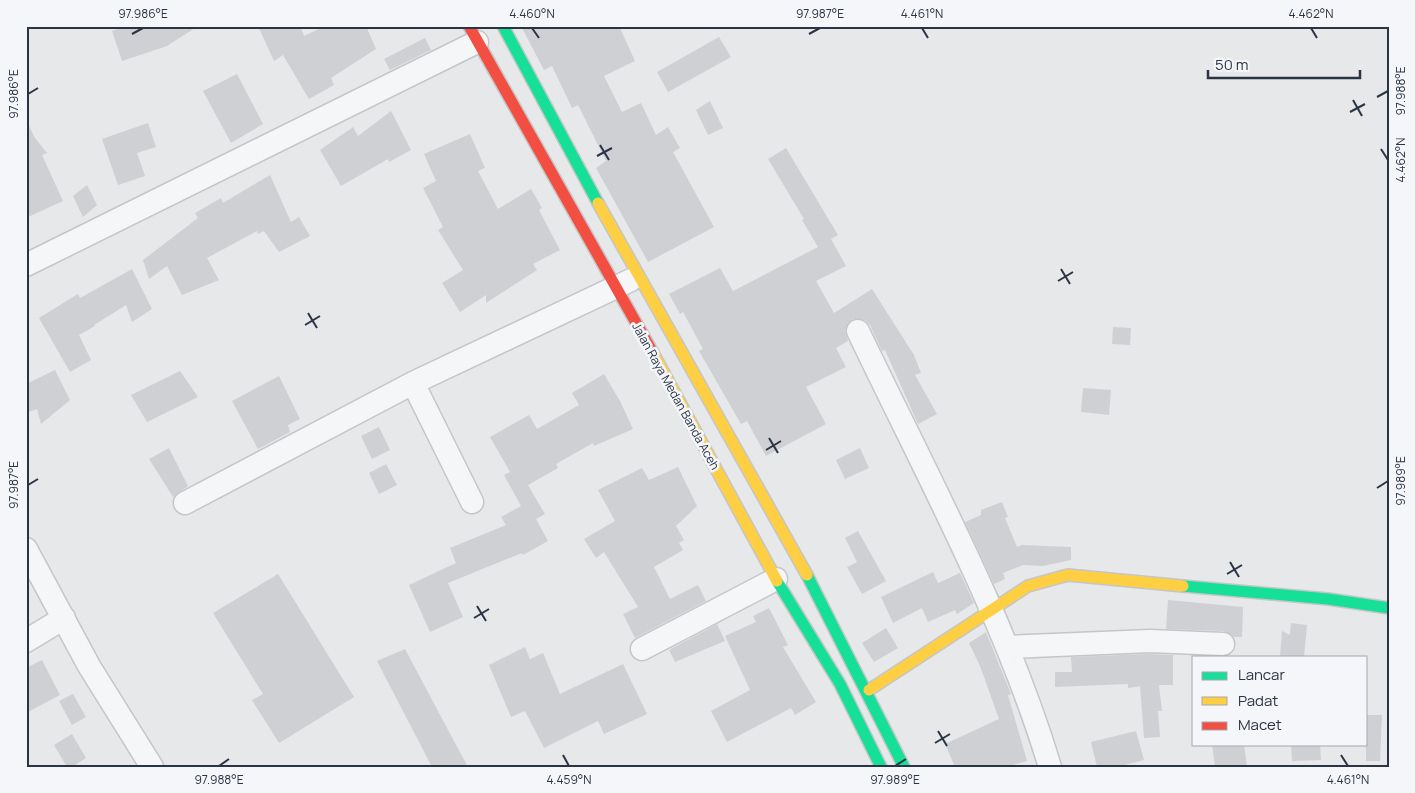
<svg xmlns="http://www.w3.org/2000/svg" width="1415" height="793" font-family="Manrope,sans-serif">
  <rect width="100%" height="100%" fill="#e6e8ea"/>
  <path fill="#ced0d3" d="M126,26H198L167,46L122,61L112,31Z
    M258,26H300L304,36L325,26H366L376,49L331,78L334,85L309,99L283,55L274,61Z
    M521,26H619L635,61L604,76L622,112L641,103L656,135L668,127L680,148L673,152L714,227L648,262L596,168L606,161L578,105L572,108L552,66L544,70Z
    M719,37L731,57L668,92L657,72Z
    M425,38L431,50L390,70L384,59Z
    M237,74L263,124L231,143L203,91Z
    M710,101L723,128L708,135L696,110Z
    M391,111L411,150L389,162L388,159L341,186L320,150L353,127L358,136Z
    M26,120L35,138L47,153L42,155L63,201L26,218Z
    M148,123L156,147L137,153L145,176L118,185L102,139Z
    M470,134L485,168L478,171L498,209L531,189L542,208L539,210L560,250L533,264L537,270L486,303V295L460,312L442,283L463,270L438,230L443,227L423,188L436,181L424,154Z
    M786,148L838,235L831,239L846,266L816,281L834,313L872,289L914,355L921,373L915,375L937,414L918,424L885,350L882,351L870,325L865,320L853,319L845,330L848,341L836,348L846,367L806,387L826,424L766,456L747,421L741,424L699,351L703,349L683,312L680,314L669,294L720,268L733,291L818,247L802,220L804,219L768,159Z
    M270,175L291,222L299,217L310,236L279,252L264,231L258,234L257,231L207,258L219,280L182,295L167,266L149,279L143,260L198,218L195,213L221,198L223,203Z
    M87,185L97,205L83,217L73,196Z
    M132,269L152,309L132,322L126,305L94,325L95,326L79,335L91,360L70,372L39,318L78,294L80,298Z
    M1113,327L1131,328L1130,345L1112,344Z
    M55,370L70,400L41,424L37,409L26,413V384Z
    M180,371L198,397L147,422L131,395Z
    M604,374L620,401L633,429L594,446L593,443L556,464L558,468L528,485L545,514L536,519L548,541L523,555L522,553L448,583L463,617L430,632L409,585L456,563L450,548L506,525L501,517L521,506L504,475L510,472L490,437L529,415L537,429L579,405L572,393Z
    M279,376L300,419L288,425L290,432L258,449L232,401Z
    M1083,388L1111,390L1109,415L1081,412Z
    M379,427L390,450L372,459L361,436Z
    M169,448L188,486L173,497L149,459Z
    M860,448L869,468L845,479L836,460Z
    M386,464L397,485L379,494L369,473Z
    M678,467L697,506L676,526L684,540L679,543L683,550L654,567L670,599L698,585L706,601L635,638L623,614L638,607L604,552L596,558L584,539L615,521L598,490L642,468L649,480Z
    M1002,502L1008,517L1005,518L1017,547L1022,545L1071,547V560L1043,566L1023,565L1003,573L1005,579L994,584L965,522L981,515V510Z
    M858,531L886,581L862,594L847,567L857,562L845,538Z
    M933,572L938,583L960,573L974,603L957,614L955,610L928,622L922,608L893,623L881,597Z
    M278,574L354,697L279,743L252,700L263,694L213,613Z
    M1168,600L1243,607L1242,637H1234L1224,631L1166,629Z
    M769,608L788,645L783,647L816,702L795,715L791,708L727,742L711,711L750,690L725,636L756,622L753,616Z
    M1291,623L1307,625L1304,657H1280L1282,631L1290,635Z
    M717,624L725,641L675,662L669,650Z
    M886,628L898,648L874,662L862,643Z
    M986,632L1011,694L1008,695L1027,761L1006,767H955L945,744L999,719L980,666L969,643Z
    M525,647L530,659L543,653L560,694L623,664L647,714L604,734L598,721L544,748L525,711L511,717L489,665Z
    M405,649L455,743L468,767H432L377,661Z
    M1150,654L1173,655V685H1159L1162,711H1158L1160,737L1144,738L1140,686L1128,688V684L1055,687V672H1072L1071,657Z
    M42,660L60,695L26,713V668Z
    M73,694L86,717L72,725L59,701Z
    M1366,715H1382L1380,761H1366Z
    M1136,731L1144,760L1117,767H1097L1091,742Z
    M72,734L86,758L72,767H67L54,745Z
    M1212,744H1244L1247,767H1215Z
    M1291,744H1320L1321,760L1292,761Z"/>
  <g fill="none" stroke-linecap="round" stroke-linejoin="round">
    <defs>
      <path id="street" d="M26,265L477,42
        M858,331C926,474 1004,615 1050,767
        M413,383L472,502
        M185,503L413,383L631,280
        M26,549L89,666L152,767
        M26,641L64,618
        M1007,647L1150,641L1223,644
        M642,649L776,579"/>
      <path id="fast" d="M503,26L598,203
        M807,575L904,767
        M777,581L840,684L881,767
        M1183,586L1328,599L1389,608"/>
      <path id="slow" d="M598,203L807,575
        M653,353L777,581
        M869,690L1028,586L1068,575L1183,586"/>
      <path id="jam" d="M469,26L653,353"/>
    </defs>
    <use href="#street" stroke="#c4c6c8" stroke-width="25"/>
    <use href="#fast" stroke="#c4c6c8" stroke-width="14"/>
    <use href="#slow" stroke="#c4c6c8" stroke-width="14"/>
    <use href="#jam" stroke="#c4c6c8" stroke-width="14"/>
    <use href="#street" stroke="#f5f6f7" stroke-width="22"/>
    <use href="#fast" stroke="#16e098" stroke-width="11"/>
    <use href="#slow" stroke="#ffcf43" stroke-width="11"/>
    <use href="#jam" stroke="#f24e42" stroke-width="11"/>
  </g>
  <path fill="none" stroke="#2b3445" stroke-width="2" d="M532,28L539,38M922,28L928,38M1311,28L1317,38M132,34L143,28M809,34L820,28M28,94L38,88M1377,97L1388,91M1353,100L1362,116M1350,112L1365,104M600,145L609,160M1381,149L1388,160M597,156L612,148M1061,269L1070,284M1058,281L1073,272M308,313L317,328M305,325L320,316M769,438L778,453M766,450L781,441M28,485L38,479M1377,488L1388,481M1230,562L1239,577M1227,574L1242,565M477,606L486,621M474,618L489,609M938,731L947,746M935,743L950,734M563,755L569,766M1341,755L1348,766M219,766L229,759M895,766L906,759"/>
  <g text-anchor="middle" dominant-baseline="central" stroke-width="5" stroke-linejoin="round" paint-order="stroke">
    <g font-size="12" fill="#2b3445" stroke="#f4f6f9">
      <text transform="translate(676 396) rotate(61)">Jalan Raya Medan Banda Aceh</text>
    </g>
  </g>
  <rect width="1415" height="793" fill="none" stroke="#f4f6f9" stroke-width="55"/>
  <rect x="1192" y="656" width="175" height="90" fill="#f4f6f9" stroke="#a4a8b1"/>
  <rect x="1202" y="672" width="25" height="8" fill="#16e098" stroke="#a4a8b1"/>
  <text x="1238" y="680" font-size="15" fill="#2b3445">Lancar</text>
  <rect x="1202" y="697" width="25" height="8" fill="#ffcf43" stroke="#a4a8b1"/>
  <text x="1238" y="706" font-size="15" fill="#2b3445">Padat</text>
  <rect x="1202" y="722" width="25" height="8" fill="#f24e42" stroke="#a4a8b1"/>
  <text x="1238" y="730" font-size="15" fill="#2b3445">Macet</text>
  <path d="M1208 70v8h152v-8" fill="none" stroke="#2b3445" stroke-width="2.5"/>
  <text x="1215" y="70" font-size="15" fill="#2b3445" stroke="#f4f6f9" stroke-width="4" paint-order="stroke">50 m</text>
  <rect x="28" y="28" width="1360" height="738" fill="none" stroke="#2b3445" stroke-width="2"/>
  <g font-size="12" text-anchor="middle" fill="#2b3445">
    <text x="143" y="18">97.986°E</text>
    <text x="532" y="18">4.460°N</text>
    <text x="820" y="18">97.987°E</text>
    <text x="922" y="18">4.461°N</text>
    <text x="1311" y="18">4.462°N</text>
    <text transform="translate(1401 91) rotate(-90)" y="4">97.988°E</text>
    <text transform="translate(14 94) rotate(-90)" y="4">97.986°E</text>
    <text transform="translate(1401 160) rotate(-90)" y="4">4.462°N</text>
    <text transform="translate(1401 481) rotate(-90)" y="4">97.989°E</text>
    <text transform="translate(14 485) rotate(-90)" y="4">97.987°E</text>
    <text x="219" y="784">97.988°E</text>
    <text x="569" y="784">4.459°N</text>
    <text x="895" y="784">97.989°E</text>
    <text x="1348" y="784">4.461°N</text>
  </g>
</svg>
